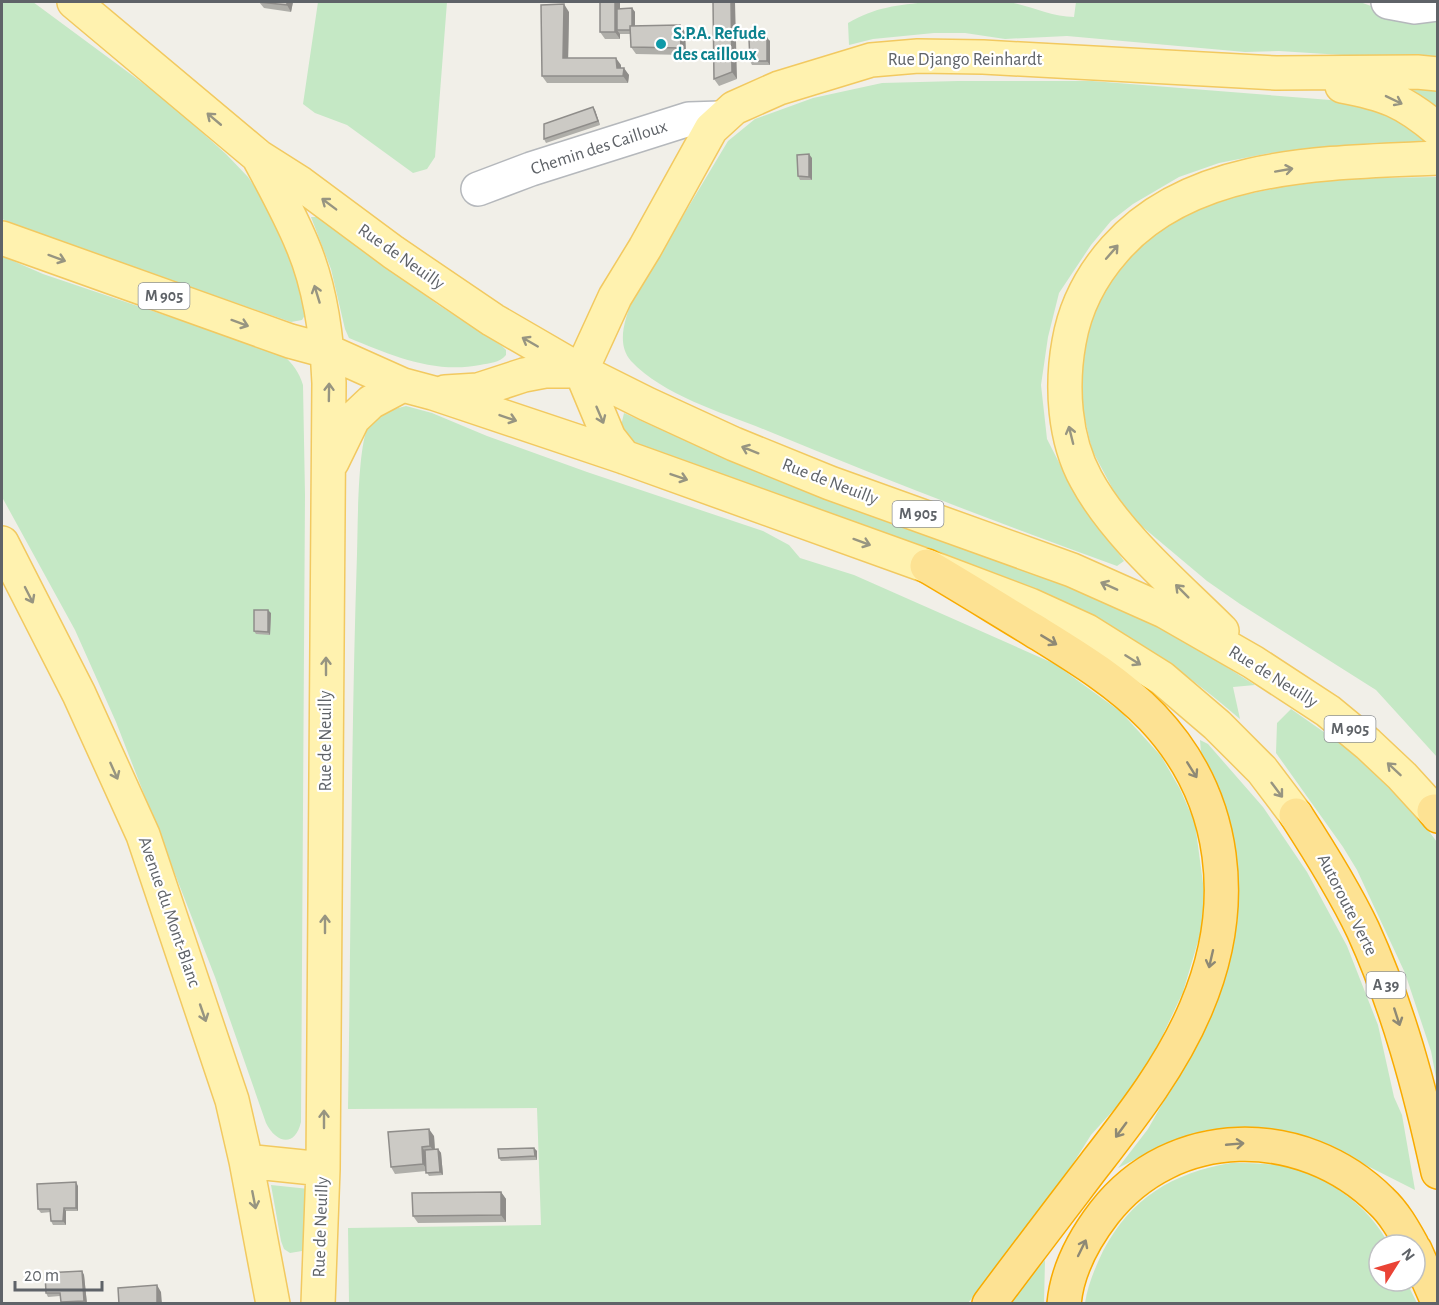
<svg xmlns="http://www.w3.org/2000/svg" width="1439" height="1305" font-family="'Alegreya Sans',sans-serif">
  <rect width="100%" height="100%" fill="#f1efe8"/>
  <path fill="#c5e8c5" d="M2,2H33L167,101L226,154L248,177L263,199L296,274L305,315L302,320L291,322L57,241L2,219Z
    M318,2H447L435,157L427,169L413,173L347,125L315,113L303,104Z
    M929,2C954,2 985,0 1009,2C1031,6 1052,17 1074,17L1076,2H1360L1418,23L1437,22V61L1279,51L1245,52L1067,36L1005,39L965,33H934L873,39L849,45L848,23C875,7 898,5 929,2Z
    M958,81H1092L1343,101L1384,108L1432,144L1270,153L1219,163L1179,177L1133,204L1111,221L1091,245L1059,293L1048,337L1041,385L1047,439L1074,492L1124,561L1117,566C999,523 883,479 768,431C724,413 664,396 631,361C616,344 625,319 632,301L728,141L755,119L813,98L882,83Z
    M1423,84L1437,86V112L1414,96V90Z
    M1437,177V757L1376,690L1240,604L1207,581L1132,518L1117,497L1092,450L1082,407L1078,369L1086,323L1114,274L1162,224L1229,198L1319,179Z
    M311,217H318L326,222L437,304L502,346L506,350V355C499,363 490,363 480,365C433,374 391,355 349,338L345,329L331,269Z
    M2,256L43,274L283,355C293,364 299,372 303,385L305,495L301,1122C295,1148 276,1143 266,1123L215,977L116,722L75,630L2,497Z
    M406,406L432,413L487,436L587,472L763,531L789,545L800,558L854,575L1055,664L1121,712L1161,756L1180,789L1195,823L1204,891L1202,928L1183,992L1152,1058L1127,1095L1091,1135L1048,1203L968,1303H349L348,1228L541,1225L537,1108L348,1109C351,924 351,739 357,554C358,529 357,441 370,423C378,413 394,409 406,406Z
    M624,413L719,456L846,505L966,547L1099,598L1174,634L1255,685L1233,687L1240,719C1192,677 1136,638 1079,609C1051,595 1020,585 991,573C876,526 757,489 640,450L629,439L621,426Z
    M1291,709L1351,751L1412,809L1437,842V1083L1431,1051L1405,973L1357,870L1343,847L1276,753L1277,723Z
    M1200,740L1208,744L1263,807L1307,872L1347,946L1378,1025L1394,1097L1402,1115L1415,1190L1328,1146L1292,1134L1249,1128L1206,1130L1154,1150L1118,1168L1148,1129L1183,1067L1220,994L1238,919L1237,875L1223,803L1215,780L1201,753Z
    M1231,1163C1247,1163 1265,1163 1282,1166C1325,1174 1370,1206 1389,1245H1379V1281H1406L1417,1303H1085C1088,1284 1095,1268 1103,1251C1131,1198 1172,1173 1231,1163Z
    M271,1185L309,1189L307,1247L302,1251L290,1253L284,1249L281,1241Z
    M1045,1260L1044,1303H1009Z"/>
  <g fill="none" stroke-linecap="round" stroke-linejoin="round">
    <defs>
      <path id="minor" d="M1388,2L1415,7L1438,4
        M478,189L531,169L689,119L721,118"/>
      <path id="major" d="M74,2L259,157L300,183L393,252L493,320L581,371L647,404L734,444L830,483L1072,570L1164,611L1253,662L1328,711L1368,744L1402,776L1434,811
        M1342,86C1385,94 1404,101 1438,130
        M259,158C274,186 290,215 302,244C321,288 327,336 329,383L323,1169L318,1304
        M2,238L290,341L327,351L403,385L433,393L624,457L927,566L1030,605L1087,631L1162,678L1217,725L1262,770L1296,815
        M581,371L615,297L645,248L711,129L734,108L779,88L871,60L918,56L983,57L1276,73L1417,72L1438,74
        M581,371L609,438L624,457
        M445,392L478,390L524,375L545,371H581
        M332,462L353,419L371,402L403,385
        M2,543L79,694L143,835L232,1100L246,1161L273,1304
        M1222,631C1177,586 1116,535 1086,479C1064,439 1061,386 1069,342C1075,307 1091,276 1115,249C1192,161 1329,163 1438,158
        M246,1161L323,1169"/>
      <path id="highway" d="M927,566C963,587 998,609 1033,630C1075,656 1117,681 1152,717C1229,798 1239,907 1196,1008C1172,1065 1133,1115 1095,1164C1060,1210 1024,1257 989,1304
        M1434,811L1438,816
        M1296,815C1320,852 1344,890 1363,930C1398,1007 1420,1089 1438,1172
        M1415,1250L1438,1302
        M1064,1304C1067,1271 1084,1239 1104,1213C1173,1124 1302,1123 1381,1201C1394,1213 1403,1229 1412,1245"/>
    </defs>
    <use href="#minor" stroke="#b5b8bc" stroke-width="36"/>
    <use href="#major" stroke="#f2c960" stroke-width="36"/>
    <use href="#highway" stroke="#f9ab00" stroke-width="36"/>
    <use href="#minor" stroke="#fff" stroke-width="33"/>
    <use href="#major" stroke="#fff2af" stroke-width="33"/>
    <use href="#highway" stroke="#fde293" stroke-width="33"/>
  </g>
  <path fill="#afaea9" d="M259,2H293L291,12L264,8Z
    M713,2L737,79L719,86L714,79Z
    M632,8L635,12V26L685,32L686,55L636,54L631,47L630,34H620V39H605L600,32L620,9Z
    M569,12L568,58L621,65V68L629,75L628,83H547L542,76Z
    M767,38L770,41V65H752L750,61Z
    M595,110L600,125L546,143L544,139Z
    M812,158V180H800L798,176Z
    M271,613L270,635L256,634L254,631Z
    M434,1136L435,1149H438L441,1153L443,1175L429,1176L426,1171L395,1174L391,1167Z
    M534,1148L537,1151V1160L501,1161L499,1158Z
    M78,1186V1211H66V1225H53L51,1221V1212L41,1213L38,1209Z
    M501,1192L506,1199V1222L418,1223L413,1216Z
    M82,1271L84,1275L87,1304H62L60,1296L48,1297L46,1293Z"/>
  <path fill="#8f8d8a" d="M287,2H293L291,12L287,5Z
    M615,2H620V30H617L620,34V39L615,32Z
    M731,2H735L737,79L732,72Z
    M564,4L569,12L568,65L563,58Z
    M632,8L635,12V33L632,30Z
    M680,25L685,32L686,55L681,48Z
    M767,38L770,41V65L767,61Z
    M616,58L621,65V75L617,68Z
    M624,68L629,75L628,83L623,76Z
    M593,107L595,110L600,125L598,121Z
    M809,154L812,158V180L809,177Z
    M268,610L271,613L270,635L268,632Z
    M429,1129L434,1136L435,1153L430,1146Z
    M422,1147L427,1154L428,1171L423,1164Z
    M534,1148L537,1151V1160L535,1156Z
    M438,1149L441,1153L443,1175L440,1172Z
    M76,1182L78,1186V1211L76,1208Z
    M501,1192L506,1199V1222L501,1215Z
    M64,1208L66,1211V1225L63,1221Z
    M82,1271L84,1275L87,1304L84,1301Z
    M157,1285L161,1292L162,1304H157Z"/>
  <path fill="#cccac5" stroke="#8f8d8a" stroke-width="1.5" d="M259,2H287V5Z
    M600,2H615V32H600Z
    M713,2H731L732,72L714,79Z
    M564,4L563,58H616L617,68H624L623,76H542L541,5Z
    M632,8V26H630V30H617V9Z
    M680,25L681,48L631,47L630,26Z
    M767,38V61H750L749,39Z
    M593,107L598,121L544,139V124Z
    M809,154V177L798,176L797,155Z
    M254,610H268V632L254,631Z
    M429,1129L430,1146L422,1147L423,1164L391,1167L388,1132Z
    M534,1148L535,1156L499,1158L498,1149Z
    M438,1149L440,1172L426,1173L425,1150Z
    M76,1182V1208H64L63,1221H51L50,1209H38L37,1184Z
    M501,1192V1215L413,1216L412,1193Z
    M82,1271L84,1301L61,1302L60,1293H46L45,1273Z
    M157,1285V1304H119L118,1288Z"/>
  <defs><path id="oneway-shaft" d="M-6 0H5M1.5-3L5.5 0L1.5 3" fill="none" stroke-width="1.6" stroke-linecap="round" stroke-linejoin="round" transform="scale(1.5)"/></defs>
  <g stroke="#979581">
    <use href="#oneway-shaft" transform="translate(1394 100) rotate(26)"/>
    <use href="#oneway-shaft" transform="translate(214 119) rotate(-140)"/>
    <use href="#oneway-shaft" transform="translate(1284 170) rotate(-10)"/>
    <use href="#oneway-shaft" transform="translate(329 204) rotate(-143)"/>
    <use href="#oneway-shaft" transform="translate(1112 252) rotate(-49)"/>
    <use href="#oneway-shaft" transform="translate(57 258) rotate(20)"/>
    <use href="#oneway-shaft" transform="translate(317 294) rotate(-107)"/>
    <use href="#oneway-shaft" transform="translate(240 323) rotate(20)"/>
    <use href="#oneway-shaft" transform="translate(530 342) rotate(-150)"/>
    <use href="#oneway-shaft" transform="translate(329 392) rotate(-89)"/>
    <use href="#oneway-shaft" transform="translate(600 415) rotate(67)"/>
    <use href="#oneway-shaft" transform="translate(508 418) rotate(19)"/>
    <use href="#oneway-shaft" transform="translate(1071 435) rotate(-104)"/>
    <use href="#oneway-shaft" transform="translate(750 450) rotate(-158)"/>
    <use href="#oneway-shaft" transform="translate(679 477) rotate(19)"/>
    <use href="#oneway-shaft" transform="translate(862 542) rotate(20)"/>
    <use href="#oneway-shaft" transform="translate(1109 586) rotate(-156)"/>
    <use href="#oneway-shaft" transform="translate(1182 591) rotate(-135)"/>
    <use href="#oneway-shaft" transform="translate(29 595) rotate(63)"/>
    <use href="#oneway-shaft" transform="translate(1133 660) rotate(32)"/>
    <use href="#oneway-shaft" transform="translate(326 666) rotate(-90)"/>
    <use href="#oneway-shaft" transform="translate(1394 769) rotate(-137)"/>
    <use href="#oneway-shaft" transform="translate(114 771) rotate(66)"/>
    <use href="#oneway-shaft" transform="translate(1277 790) rotate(53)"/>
    <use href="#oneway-shaft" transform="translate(325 924) rotate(-90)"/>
    <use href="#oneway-shaft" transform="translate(203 1013) rotate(71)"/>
    <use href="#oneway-shaft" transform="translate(324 1119) rotate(-90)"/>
    <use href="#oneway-shaft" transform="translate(254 1200) rotate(79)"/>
  </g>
  <g stroke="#8e8975">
    <use href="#oneway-shaft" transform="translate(1049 640) rotate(31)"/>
    <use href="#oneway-shaft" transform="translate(1192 770) rotate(58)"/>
    <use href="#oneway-shaft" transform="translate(1211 959) rotate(103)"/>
    <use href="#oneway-shaft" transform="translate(1397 1017) rotate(72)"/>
    <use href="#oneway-shaft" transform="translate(1121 1130) rotate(126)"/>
    <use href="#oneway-shaft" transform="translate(1235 1144) rotate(-5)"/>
    <use href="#oneway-shaft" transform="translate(1082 1248) rotate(-64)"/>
  </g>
  <circle fill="#0f9aa8" stroke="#fff" stroke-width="2" cx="661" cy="44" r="6"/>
  <g text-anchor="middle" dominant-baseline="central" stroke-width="4.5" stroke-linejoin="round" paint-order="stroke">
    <g fill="#fff" stroke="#8f9295" stroke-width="1.5">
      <rect x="138.5" y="283" width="51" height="26" rx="4.5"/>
      <rect x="892.5" y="501" width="51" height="26" rx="4.5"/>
      <rect x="1324.5" y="716" width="51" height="26" rx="4.5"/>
      <rect x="1366.5" y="972" width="39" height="26" rx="4.5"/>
    </g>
    <g font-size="16" font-weight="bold" fill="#5f6368">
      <text x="164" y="296">M 905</text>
      <text x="918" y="514">M 905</text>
      <text x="1350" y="729">M 905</text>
      <text x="1386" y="985">A 39</text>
    </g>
    <g font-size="18" font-weight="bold" fill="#0d838f" stroke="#fff" text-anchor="start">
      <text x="673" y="34">S.P.A. Refude<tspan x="673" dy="21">des cailloux</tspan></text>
    </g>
    <g font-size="18" fill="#5f6368" stroke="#fff">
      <text x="965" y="60">Rue Django Reinhardt</text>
      <text transform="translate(599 148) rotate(-18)">Chemin des Cailloux</text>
      <text transform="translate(401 257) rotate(35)">Rue de Neuilly</text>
      <text transform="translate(830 482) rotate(21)">Rue de Neuilly</text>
      <text transform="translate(1273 677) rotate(32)">Rue de Neuilly</text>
      <text transform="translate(326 741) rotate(-90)">Rue de Neuilly</text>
      <text transform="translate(1347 905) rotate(63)">Autoroute Verte</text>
      <text transform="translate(169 912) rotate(71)">Avenue du Mont-Blanc</text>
      <text transform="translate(321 1227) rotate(-88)">Rue de Neuilly</text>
    </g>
  </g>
  <rect width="1439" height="1305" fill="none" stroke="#5f6368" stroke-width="6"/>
  <g transform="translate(1397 1263) rotate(53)"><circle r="28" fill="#ffffff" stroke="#bfc1c3" stroke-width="1.5"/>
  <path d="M0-4.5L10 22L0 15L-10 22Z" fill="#ea4335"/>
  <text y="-9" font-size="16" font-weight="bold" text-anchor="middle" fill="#5f6368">N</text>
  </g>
  <path d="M15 1281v9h87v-9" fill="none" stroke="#5f6368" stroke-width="3"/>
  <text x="24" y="1281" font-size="18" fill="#5f6368" stroke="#ffffff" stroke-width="4.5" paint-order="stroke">20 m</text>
</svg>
